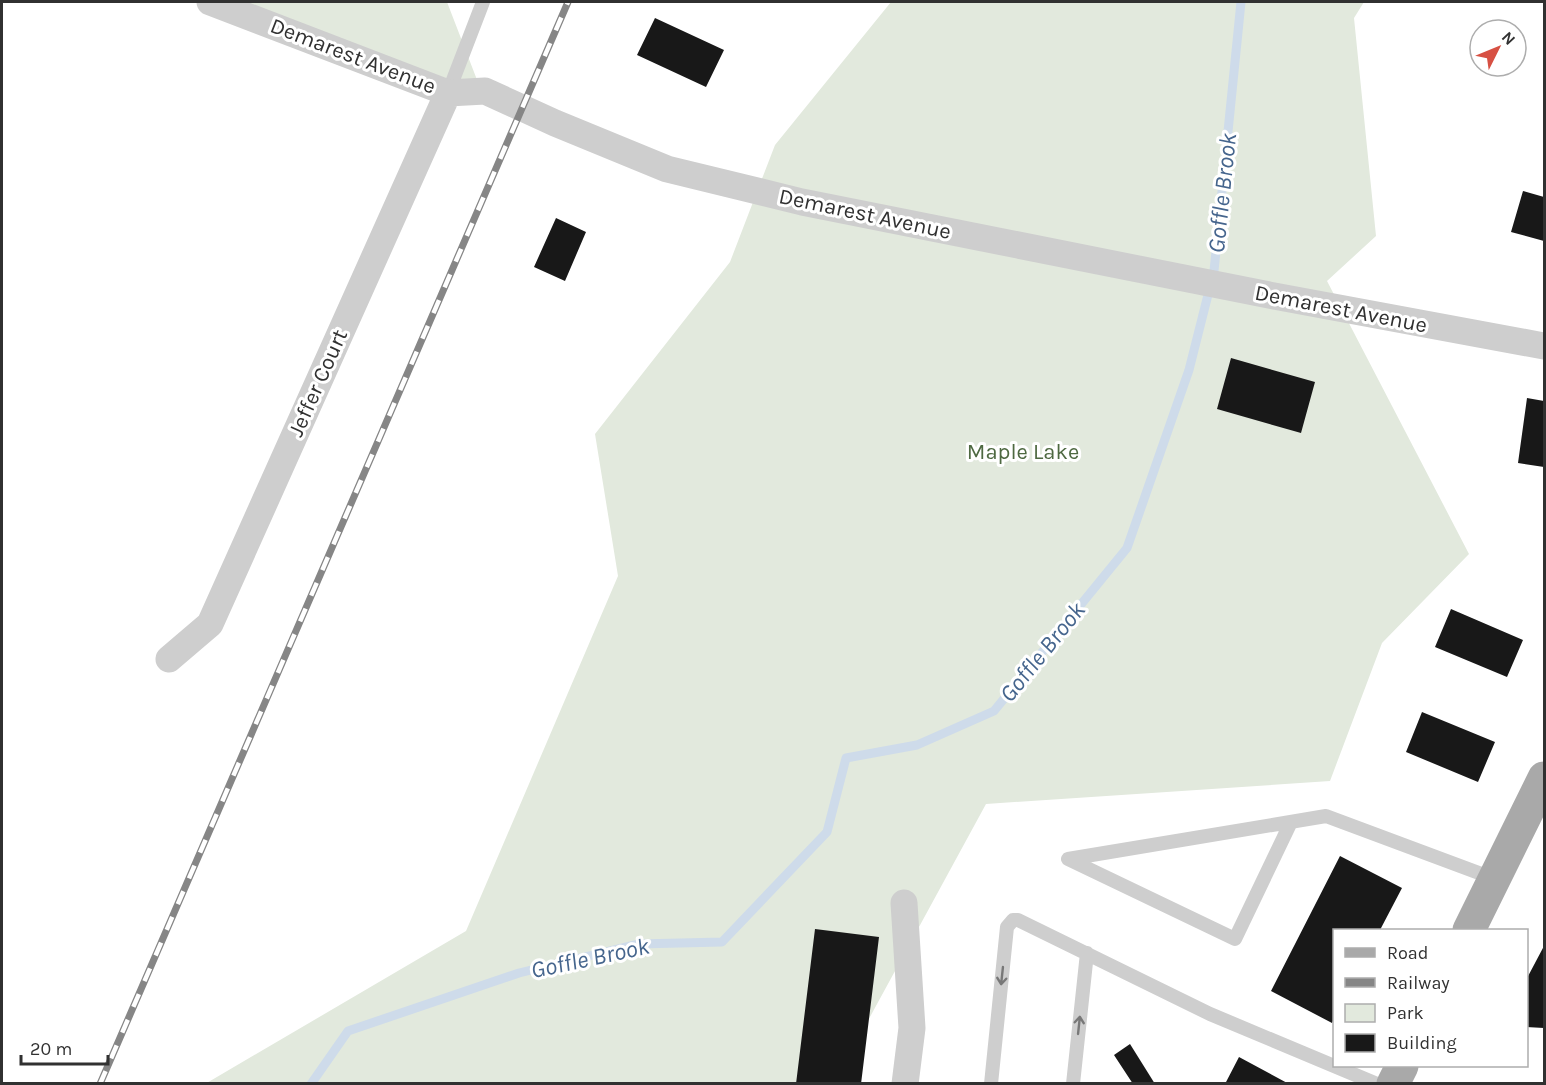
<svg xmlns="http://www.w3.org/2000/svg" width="1546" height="1085" font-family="Karla,sans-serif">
  <rect width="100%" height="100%" fill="#fff"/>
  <path fill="#e2e9dd" d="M208,2H447L484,98Z
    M891,2H1364L1354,18L1376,236L1327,281L1469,554L1382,643L1330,781L986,804L834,1083L205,1084L466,931L618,576L595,434L730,262L775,145Z"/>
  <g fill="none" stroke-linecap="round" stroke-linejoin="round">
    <path stroke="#cedbea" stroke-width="9" d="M311,1084L348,1031L519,973L638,944L722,942L827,832L846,758L917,745L994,711L1127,548L1189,370L1214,271L1241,2"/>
  </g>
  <path fill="#181818" d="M655,18L724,50L706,87L637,55Z
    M1523,191L1544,197V241L1511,232Z
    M556,218L586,232L565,281L534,267Z
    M1231,358L1315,382L1301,433L1217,409Z
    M1527,398L1544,401V467L1518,463Z
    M1451,609L1523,640L1507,677L1435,647Z
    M1422,712L1495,742L1478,782L1406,752Z
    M1340,856L1402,888L1380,930H1334V1019L1332,1023L1271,991Z
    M815,929L879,937L861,1084H796Z
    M1544,946V1028L1526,1027V980Z
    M1130,1044L1155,1084H1133L1114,1055Z
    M1239,1057L1289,1084H1225Z"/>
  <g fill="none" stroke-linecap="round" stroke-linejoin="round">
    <path stroke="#cecece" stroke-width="14" d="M448,93L483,2
      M1291,822L1235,939L1068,859L1326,816L1495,879
      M991,1084L1007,927L1013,920H1018L1210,1014L1377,1084
      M1073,1084L1087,953"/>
    <path stroke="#cecece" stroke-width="27" d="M210,2L448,93L485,91L555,123L667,169L802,202L1274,296L1544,346
      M169,659L210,624L448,93
      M904,903L912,1028L905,1084"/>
    <path stroke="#a9a9a9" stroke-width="33" d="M1469,930L1544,778
      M1393,1084L1402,1066"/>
    <defs>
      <path id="rail" d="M100,1084L568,2"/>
    </defs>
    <use href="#rail" stroke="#868686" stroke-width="7"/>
    <use href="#rail" stroke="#fff" stroke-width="4.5" stroke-dasharray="14" stroke-linecap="butt"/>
  </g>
  <defs><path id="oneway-shaft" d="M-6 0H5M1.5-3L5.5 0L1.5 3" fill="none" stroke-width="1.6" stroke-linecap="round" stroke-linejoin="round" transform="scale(1.5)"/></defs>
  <g stroke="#787878">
    <use href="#oneway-shaft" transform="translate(1002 976) rotate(96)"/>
    <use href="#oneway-shaft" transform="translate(1079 1025) rotate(-84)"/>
  </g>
  <g text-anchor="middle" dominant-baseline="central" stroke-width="6" stroke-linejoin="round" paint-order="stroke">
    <g font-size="22" fill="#313131" stroke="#fff">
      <text transform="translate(353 56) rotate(21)">Demarest Avenue</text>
      <text transform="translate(865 214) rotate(12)">Demarest Avenue</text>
      <text transform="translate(1341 309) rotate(11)">Demarest Avenue</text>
      <text transform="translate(318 383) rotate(-66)">Jeffer Court</text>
    </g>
    <g font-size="22" fill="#4e6941" stroke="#fff">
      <text x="1023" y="452">Maple Lake</text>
    </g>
    <g font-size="24" font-style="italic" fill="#45658d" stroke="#fff">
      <text transform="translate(1222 193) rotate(-84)">Goffle Brook</text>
      <text transform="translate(1042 652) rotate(-51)">Goffle Brook</text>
      <text transform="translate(590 958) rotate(-12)">Goffle Brook</text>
    </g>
  </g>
  <rect width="1546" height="1085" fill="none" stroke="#313131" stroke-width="6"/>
  <rect x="1333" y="929" width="195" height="138" fill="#ffffff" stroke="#adadad" stroke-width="1.5"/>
  <rect x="1345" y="948" width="30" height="9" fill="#a9a9a9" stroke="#adadad" stroke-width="1.5"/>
  <text x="1387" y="959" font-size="18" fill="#313131">Road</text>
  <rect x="1345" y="978" width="30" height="9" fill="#868686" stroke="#adadad" stroke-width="1.5"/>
  <text x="1387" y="989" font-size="18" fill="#313131">Railway</text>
  <rect x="1345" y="1004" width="30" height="18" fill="#e2e9dd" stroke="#adadad" stroke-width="1.5"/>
  <text x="1387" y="1019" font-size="18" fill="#313131">Park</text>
  <rect x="1345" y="1034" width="30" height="18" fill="#181818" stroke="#adadad" stroke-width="1.5"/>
  <text x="1387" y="1049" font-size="18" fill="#313131">Building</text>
  <g transform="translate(1498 48) rotate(47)"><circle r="28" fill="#ffffff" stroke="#adadad" stroke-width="1.5"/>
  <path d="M0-4.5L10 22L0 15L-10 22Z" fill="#d75043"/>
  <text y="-9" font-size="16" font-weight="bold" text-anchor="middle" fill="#313131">N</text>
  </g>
  <path d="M21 1055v9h87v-9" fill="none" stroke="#313131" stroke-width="3"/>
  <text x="30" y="1055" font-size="18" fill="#313131" stroke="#ffffff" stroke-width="4.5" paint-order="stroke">20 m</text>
</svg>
